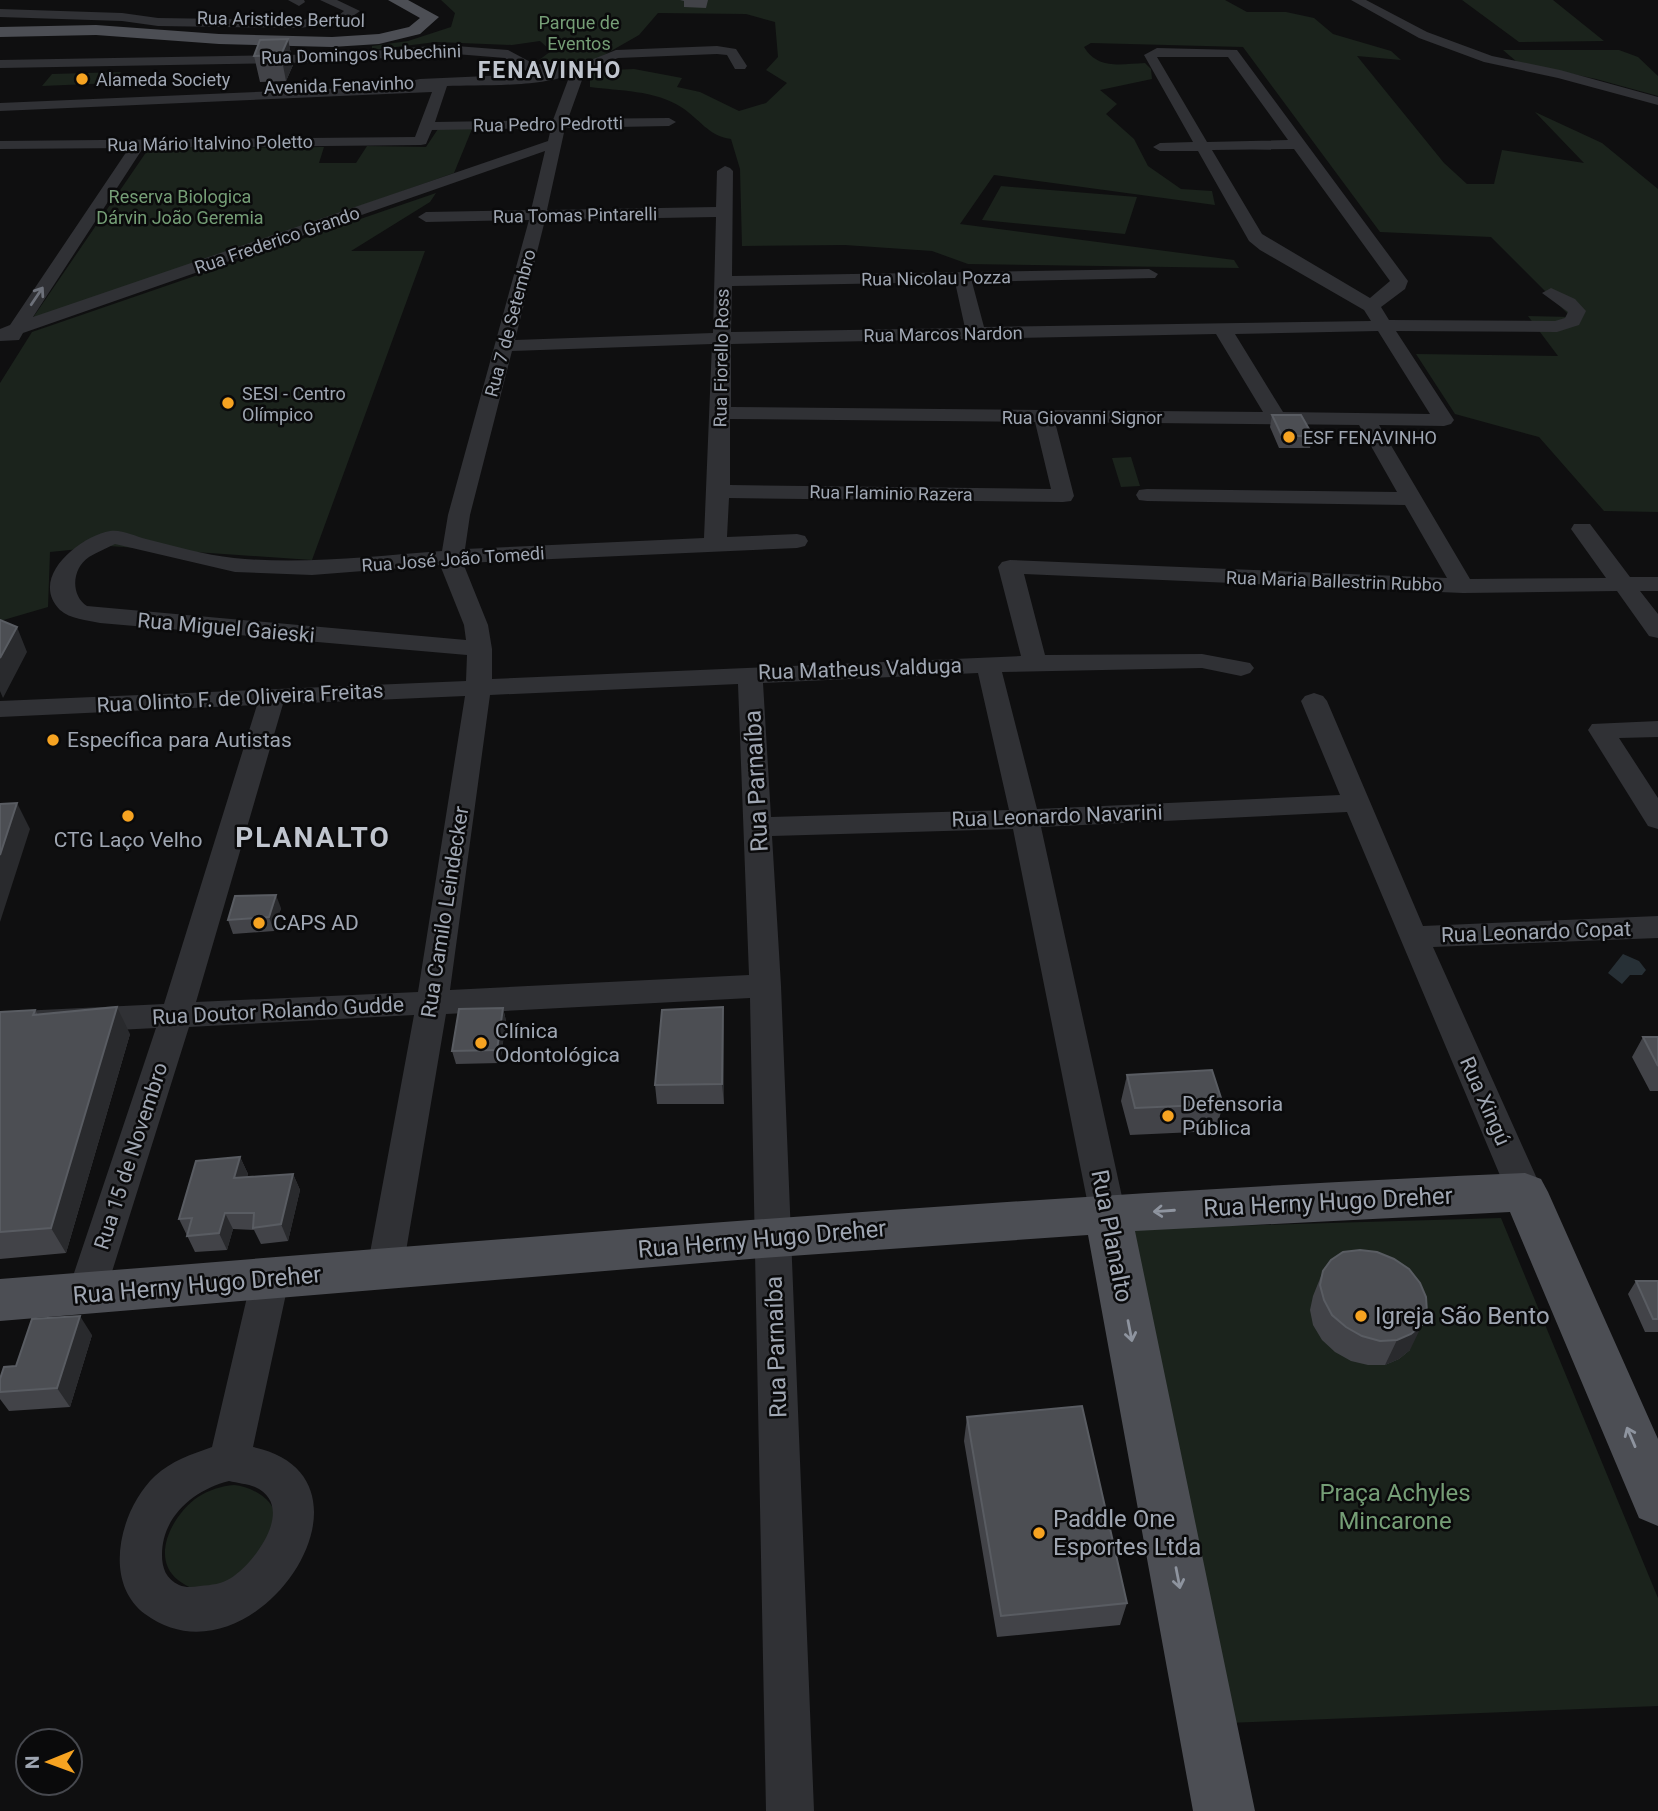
<svg xmlns="http://www.w3.org/2000/svg" width="1658" height="1811" font-family="Roboto,sans-serif">
  <rect width="100%" height="100%" fill="#0f0f10"/>
  <path fill="#1b231c" d="M441,0H1225L1247,12H1286L1314,18L1333,34L1391,51L1401,60L1357,56L1444,163L1467,184H1494L1502,150L1584,163L1535,112L1602,143L1658,189V512L1604,511L1539,437L1455,414L1416,354L1558,356L1528,316L1571,317L1491,237L1380,232L1243,47L1091,43L1084,47C1098,70 1121,64 1145,63L1151,69L1152,79L1100,90L1117,104L1106,114L1134,139L1148,166L1181,189L1212,191L1215,205L994,175L960,224L1234,260L1239,268L968,264L932,251L845,245L742,246L740,169L731,139C708,136 700,119 681,107C655,90 619,91 590,87V71L634,69L682,78L677,87L700,92L739,111L766,103L787,83L766,70L778,57L775,22L746,14L658,13L639,35L583,67L539,60L551,51L540,41L512,45L436,42L372,50V46L408,41L451,27L455,13Z
    M1462,0H1553L1604,41L1519,42Z
    M1503,50H1619L1638,57L1658,76V96L1596,79L1517,62Z
    M121,72L113,83L42,86L52,74Z
    M438,129H472L454,173L30,322L149,148L324,147L319,163H356L367,146L426,147Z
    M1001,186L1137,197L1125,234L982,220Z
    M436,193L430,202L351,251H425L312,560L109,546L50,552L48,607L0,621V383L32,332Z
    M1131,457L1140,486L1121,487L1112,458Z
    M1501,1218L1658,1598V1706L1227,1723L1125,1229Z
    M234,1485C256,1487 286,1506 273,1533C265,1549 251,1564 241,1579C228,1582 211,1590 198,1589C191,1589 183,1584 178,1580C149,1557 174,1513 198,1497C209,1490 221,1486 234,1485Z"/>
  <path fill="#273036" d="M1623,954L1639,961L1646,970L1642,975H1630L1622,984L1608,973Z"/>
  <g fill="none" stroke-linecap="round" stroke-linejoin="round">
    <path fill="#303135" fill-rule="evenodd" d="M288,0H304L305,2L299,6Z
      M320,0H337L360,11L346,21L300,28L158,26L122,21L0,17V9L122,13L158,18L300,20L339,15L344,11Z
      M1351,0H1366L1427,32L1492,56L1560,70L1658,97V105L1558,78L1484,62L1419,38Z
      M443,45L508,50L536,65L555,62L566,65L581,64L616,50L717,46L736,49L747,66L745,69H735L727,55L717,54L618,58L581,72L582,80L568,119L669,118L676,122L669,126L565,128L547,210L716,207L717,171L725,166L730,168L733,171L732,276L1149,269L1158,274L1155,278L972,282L984,327L1371,321L1364,310L1260,250L1249,241L1198,151H1160L1153,147L1160,143L1193,142L1144,55L1157,48L1237,50L1408,281L1405,289L1381,307L1389,320L1555,321L1565,318L1568,312L1542,293L1551,288L1575,299L1586,311L1579,325L1557,332L1396,331L1454,420L1451,424L1444,426L1379,425L1470,579L1606,578L1571,529L1574,524H1590L1630,577H1658V591H1640L1658,614V638L1649,636L1617,591L1463,593L1024,574L1045,655L1202,654L1250,663L1254,668L1250,673L1241,676L1202,668L1002,672L1037,809L1340,795L1301,701L1305,696L1314,693L1323,696L1327,701L1423,926L1658,916V938L1433,947L1543,1192L1538,1202L1525,1207L1512,1202L1507,1192L1347,812L1041,827L1126,1215L1121,1226L1108,1230L1095,1226L1090,1215L1013,829L772,836L781,986L814,1811H766L750,998L446,1014L403,1269L398,1280L385,1285L372,1280L367,1269L414,1015L189,1027L105,1294L99,1306L86,1310L73,1306L67,1294L156,1028L0,1036V1012L164,1004L257,705L0,717V701L466,681L467,655L100,623C87,620 70,619 60,610C28,578 80,536 110,531C121,529 135,536 146,539C175,546 204,555 234,558C303,565 373,556 442,551L448,515L529,220L426,222L418,217L426,212L531,210L545,151L23,333L19,340L0,341V329L10,325L129,148L0,149V141L415,137L432,92L0,111V103L415,85V80L420,79L531,74L505,58L443,53L337,62L0,68V60L337,54ZM1157,57H1228L1288,140L1207,142ZM567,75L568,80L553,120L435,122L447,86C475,85 544,87 567,75ZM551,128L548,141L33,317L143,148L421,145L426,144L432,130ZM1294,149L1390,281L1370,298L1262,234L1212,150ZM716,217L713,333L515,340L545,220ZM955,282L965,328L731,332L732,286ZM1378,331L1430,414L1283,412L1235,334ZM1216,334L1263,412L731,407V344ZM712,344L704,538L465,549L470,515L512,351ZM730,419L1035,422L1051,489L730,485ZM1055,422L1359,425L1397,492L1147,489L1139,490L1136,495L1139,500L1147,501L1405,505L1447,578L1010,560L1002,562L998,567L1021,656L492,679V649L488,625L463,563L797,548L805,546L808,541L805,536L797,534L727,537L729,498L1063,502L1071,501L1074,496ZM115,544L235,572L312,575L440,565L464,625L466,640L87,606C70,595 72,568 89,557C97,552 107,548 115,544ZM978,673L1009,810L771,817L763,683ZM738,684L749,975L450,990L490,695ZM465,696L418,992L196,1002L283,704Z
      M1658,721V737L1619,738L1658,798V829L1648,826L1588,730L1592,724Z
      M270,1264L283,1269L289,1280L253,1447C398,1478 253,1694 145,1614C101,1581 121,1508 155,1476C171,1461 192,1454 212,1447L251,1280L257,1269ZM229,1481C237,1483 248,1484 255,1487C297,1506 255,1563 231,1578C221,1584 212,1585 200,1586C193,1587 186,1588 179,1585C166,1579 162,1568 162,1555C162,1516 194,1490 229,1481Z"/>
    <path fill="#4c4e54" fill-rule="evenodd" d="M388,0H408L439,17L420,34L379,44L332,47L219,44L96,35L0,37V27L96,25L219,34L332,37L379,34L409,27L420,18Z
      M1525,1173L1541,1179L1548,1192L1658,1439V1526L1639,1518L1510,1212L1135,1231L1255,1811H1193L1088,1235L762,1258L0,1321V1279C508,1239 1016,1195 1525,1173Z"/>
  </g>
  <path fill="#424348" d="M680,0H708L706,8L684,7V1Z
    M288,39L293,65L286,81L260,82L254,56Z
    M1272,415L1313,436L1310,448H1279L1270,427Z
    M281,908L274,931L233,934L228,920Z
    M503,1008L506,1021L500,1063L456,1064L452,1051Z
    M35,1010L38,1015L130,1034L66,1253L0,1259V1012Z
    M724,1027V1104H657L655,1085Z
    M1643,1037H1658V1091H1650L1632,1057Z
    M1127,1075L1223,1104L1216,1131L1130,1135L1121,1101Z
    M240,1157L248,1174L247,1177L293,1174L300,1190L288,1241L261,1244L254,1230L233,1229L227,1250L195,1252L179,1219Z
    M1323,1271L1410,1350L1399,1359L1385,1365H1368L1351,1361L1335,1352L1322,1340L1313,1325L1310,1310L1313,1296Z
    M1636,1281H1658V1332H1645L1628,1294Z
    M92,1335L70,1407L9,1411L0,1399V1379L16,1366Z
    M967,1417L1127,1603L1120,1625L997,1637L964,1441Z"/>
  <path fill="#292a2d" d="M288,39L293,65L286,81L281,55Z
    M17,627L27,652L3,698L0,691V658Z
    M17,803L30,829L0,922V855Z
    M276,895L281,908L274,931L269,917Z
    M117,1007L130,1034L66,1253L51,1228Z
    M723,1007L724,1027V1104L722,1084Z
    M503,1008L506,1021L500,1063L497,1050Z
    M240,1157L248,1174L242,1195L234,1178Z
    M293,1174L300,1190L288,1241L281,1224Z
    M225,1213L233,1229L227,1250L219,1233Z
    M80,1316L92,1335L70,1407L57,1388Z
    M1422,1325L1410,1350L1399,1359L1385,1365L1397,1340Z"/>
  <path fill="#4c4e53" stroke="#595c62" stroke-width="2" d="M288,39L281,55L254,56L260,40Z
    M1272,415H1301L1313,436H1282Z
    M0,620L17,627L0,658Z
    M17,803L0,855V804Z
    M276,895L269,917L228,920L235,896Z
    M117,1007L51,1228L0,1232V1012L35,1010L33,1015Z
    M723,1007L722,1084L655,1085L662,1010Z
    M503,1008L497,1050L452,1051L459,1009Z
    M1643,1037H1658V1066Z
    M1212,1070L1223,1104L1135,1108L1127,1075Z
    M240,1157L234,1178L293,1174L281,1224L253,1228L254,1213H225L219,1233L187,1236L192,1218L179,1219L196,1161Z
    M1360,1250L1377,1252L1394,1259L1409,1269L1420,1283L1426,1297L1427,1312L1422,1325L1411,1334L1397,1340L1380,1341L1362,1336L1346,1327L1332,1315L1324,1300L1320,1285L1323,1271L1331,1260L1343,1252Z
    M1636,1281H1658V1319H1653Z
    M80,1316L57,1388L0,1392V1379L4,1367L16,1366L32,1319Z
    M1082,1406L1127,1603L1001,1616L967,1417Z"/>
  <defs><path id="oneway-shaft" d="M-6 0H5M1.5-3L5.5 0L1.5 3" fill="none" stroke-width="1.6" stroke-linecap="round" stroke-linejoin="round" transform="scale(1.75)"/></defs>
  <use stroke="#6d717a" href="#oneway-shaft" transform="translate(37 296) rotate(-56)"/>
  <g stroke="#8e949f">
    <use href="#oneway-shaft" transform="translate(1164 1211) rotate(176)"/>
    <use href="#oneway-shaft" transform="translate(1130 1331) rotate(79)"/>
    <use href="#oneway-shaft" transform="translate(1631 1437) rotate(-113)"/>
    <use href="#oneway-shaft" transform="translate(1178 1578) rotate(79)"/>
  </g>
  <g fill="#f6a321" stroke="#0a0a0b" stroke-width="2.5">
    <circle cx="82" cy="79" r="7"/>
    <circle cx="228" cy="403" r="7"/>
    <circle cx="1289" cy="437" r="7"/>
    <circle cx="53" cy="740" r="7"/>
    <circle cx="128" cy="816" r="7"/>
    <circle cx="259" cy="923" r="7"/>
    <circle cx="481" cy="1043" r="7"/>
    <circle cx="1168" cy="1116" r="7"/>
    <circle cx="1361" cy="1316" r="7"/>
    <circle cx="1039" cy="1533" r="7"/>
  </g>
  <g text-anchor="middle" dominant-baseline="central" stroke-width="5" stroke-linejoin="round" paint-order="stroke">
    <g font-size="18" fill="#9fa6b2" stroke="#0a0a0b">
      <text transform="translate(281 19) rotate(1)">Rua Aristides Bertuol</text>
      <text transform="translate(361 54) rotate(-2)">Rua Domingos Rubechini</text>
      <text transform="translate(339 85) rotate(-2)">Avenida Fenavinho</text>
      <text transform="translate(548 124) rotate(-1)">Rua Pedro Pedrotti</text>
      <text transform="translate(210 143) rotate(-1)">Rua Mário Italvino Poletto</text>
      <text transform="translate(575 215) rotate(-1)">Rua Tomas Pintarelli</text>
      <text transform="translate(277 240) rotate(-19)">Rua Frederico Grando</text>
      <text transform="translate(936 278) rotate(-1)">Rua Nicolau Pozza</text>
      <text transform="translate(510 323) rotate(-75)">Rua 7 de Setembro</text>
      <text transform="translate(943 334) rotate(-1)">Rua Marcos Nardon</text>
      <text transform="translate(721 358) rotate(-89)">Rua Fiorello Ross</text>
      <text x="1082" y="417">Rua Giovanni Signor</text>
      <text transform="translate(891 493) rotate(1)">Rua Flaminio Razera</text>
      <text transform="translate(453 559) rotate(-4)">Rua José João Tomedi</text>
      <text transform="translate(1334 581) rotate(2)">Rua Maria Ballestrin Rubbo</text>
    </g>
    <g font-size="18" fill="#759e76" stroke="#0a0a0b">
      <text x="579" y="22">Parque de<tspan x="579" dy="21">Eventos</tspan></text>
      <text x="180" y="196">Reserva Biologica<tspan x="180" dy="21">Dárvin João Geremia</tspan></text>
    </g>
    <g font-size="18" fill="#9fa6b2" stroke="#0a0a0b" text-anchor="start">
      <text x="96" y="79">Alameda Society</text>
      <text x="242" y="393">SESI - Centro<tspan x="242" dy="21">Olímpico</tspan></text>
      <text x="1303" y="437">ESF FENAVINHO</text>
    </g>
    <g font-size="21" fill="#9fa6b2" stroke="#0a0a0b">
      <text transform="translate(226 628) rotate(5)">Rua Miguel Gaieski</text>
      <text transform="translate(860 669) rotate(-2)">Rua Matheus Valduga</text>
      <text transform="translate(240 698) rotate(-3)">Rua Olinto F. de Oliveira Freitas</text>
      <text transform="translate(1057 816) rotate(-2)">Rua Leonardo Navarini</text>
      <text transform="translate(445 912) rotate(-81)">Rua Camilo Leindecker</text>
      <text transform="translate(1536 932) rotate(-2)">Rua Leonardo Copat</text>
      <text transform="translate(278 1011) rotate(-3)">Rua Doutor Rolando Gudde</text>
      <text transform="translate(1485 1101) rotate(66)">Rua Xingú</text>
      <text transform="translate(131 1156) rotate(-72)">Rua 15 de Novembro</text>
    </g>
    <g font-size="21" fill="#9fa6b2" stroke="#0a0a0b" text-anchor="start">
      <text x="67" y="740">Específica para Autistas</text>
      <text x="128" y="840" text-anchor="middle">CTG Laço Velho</text>
      <text x="273" y="923">CAPS AD</text>
      <text x="495" y="1031">Clínica<tspan x="495" dy="24">Odontológica</tspan></text>
      <text x="1182" y="1104">Defensoria<tspan x="1182" dy="24">Pública</tspan></text>
    </g>
    <g font-size="23" font-weight="bold" letter-spacing="2" fill="#c0c5ce" stroke="#0a0a0b">
      <text x="550" y="70">FENAVINHO</text>
    </g>
    <g font-size="24" fill="#9fa6b2" stroke="#0a0a0b">
      <text transform="translate(756 781) rotate(-93)">Rua Parnaíba</text>
      <text transform="translate(1328 1202) rotate(-3)">Rua Herny Hugo Dreher</text>
      <text transform="translate(1112 1236) rotate(79)">Rua Planalto</text>
      <text transform="translate(762 1239) rotate(-5)">Rua Herny Hugo Dreher</text>
      <text transform="translate(197 1285) rotate(-5)">Rua Herny Hugo Dreher</text>
      <text transform="translate(776 1347) rotate(-92)">Rua Parnaíba</text>
    </g>
    <g font-size="24" fill="#9fa6b2" stroke="#0a0a0b" text-anchor="start">
      <text x="1375" y="1316">Igreja São Bento</text>
      <text x="1053" y="1519">Paddle One<tspan x="1053" dy="28">Esportes Ltda</tspan></text>
    </g>
    <g font-size="24" fill="#759e76" stroke="#0a0a0b">
      <text x="1395" y="1493">Praça Achyles<tspan x="1395" dy="28">Mincarone</tspan></text>
    </g>
    <g font-size="28" font-weight="bold" letter-spacing="2" fill="#c0c5ce" stroke="#0a0a0b">
      <text x="313" y="837">PLANALTO</text>
    </g>
  </g>
  <g transform="translate(49 1762) rotate(269)"><circle r="33" fill="#0a0a0b" stroke="#46484e" stroke-width="2"/>
  <path d="M0-5L12 26L0 18L-12 26Z" fill="#f6a321"/>
  <text y="-10" font-size="19" font-weight="bold" text-anchor="middle" fill="#9fa6b2">N</text>
  </g>
</svg>
